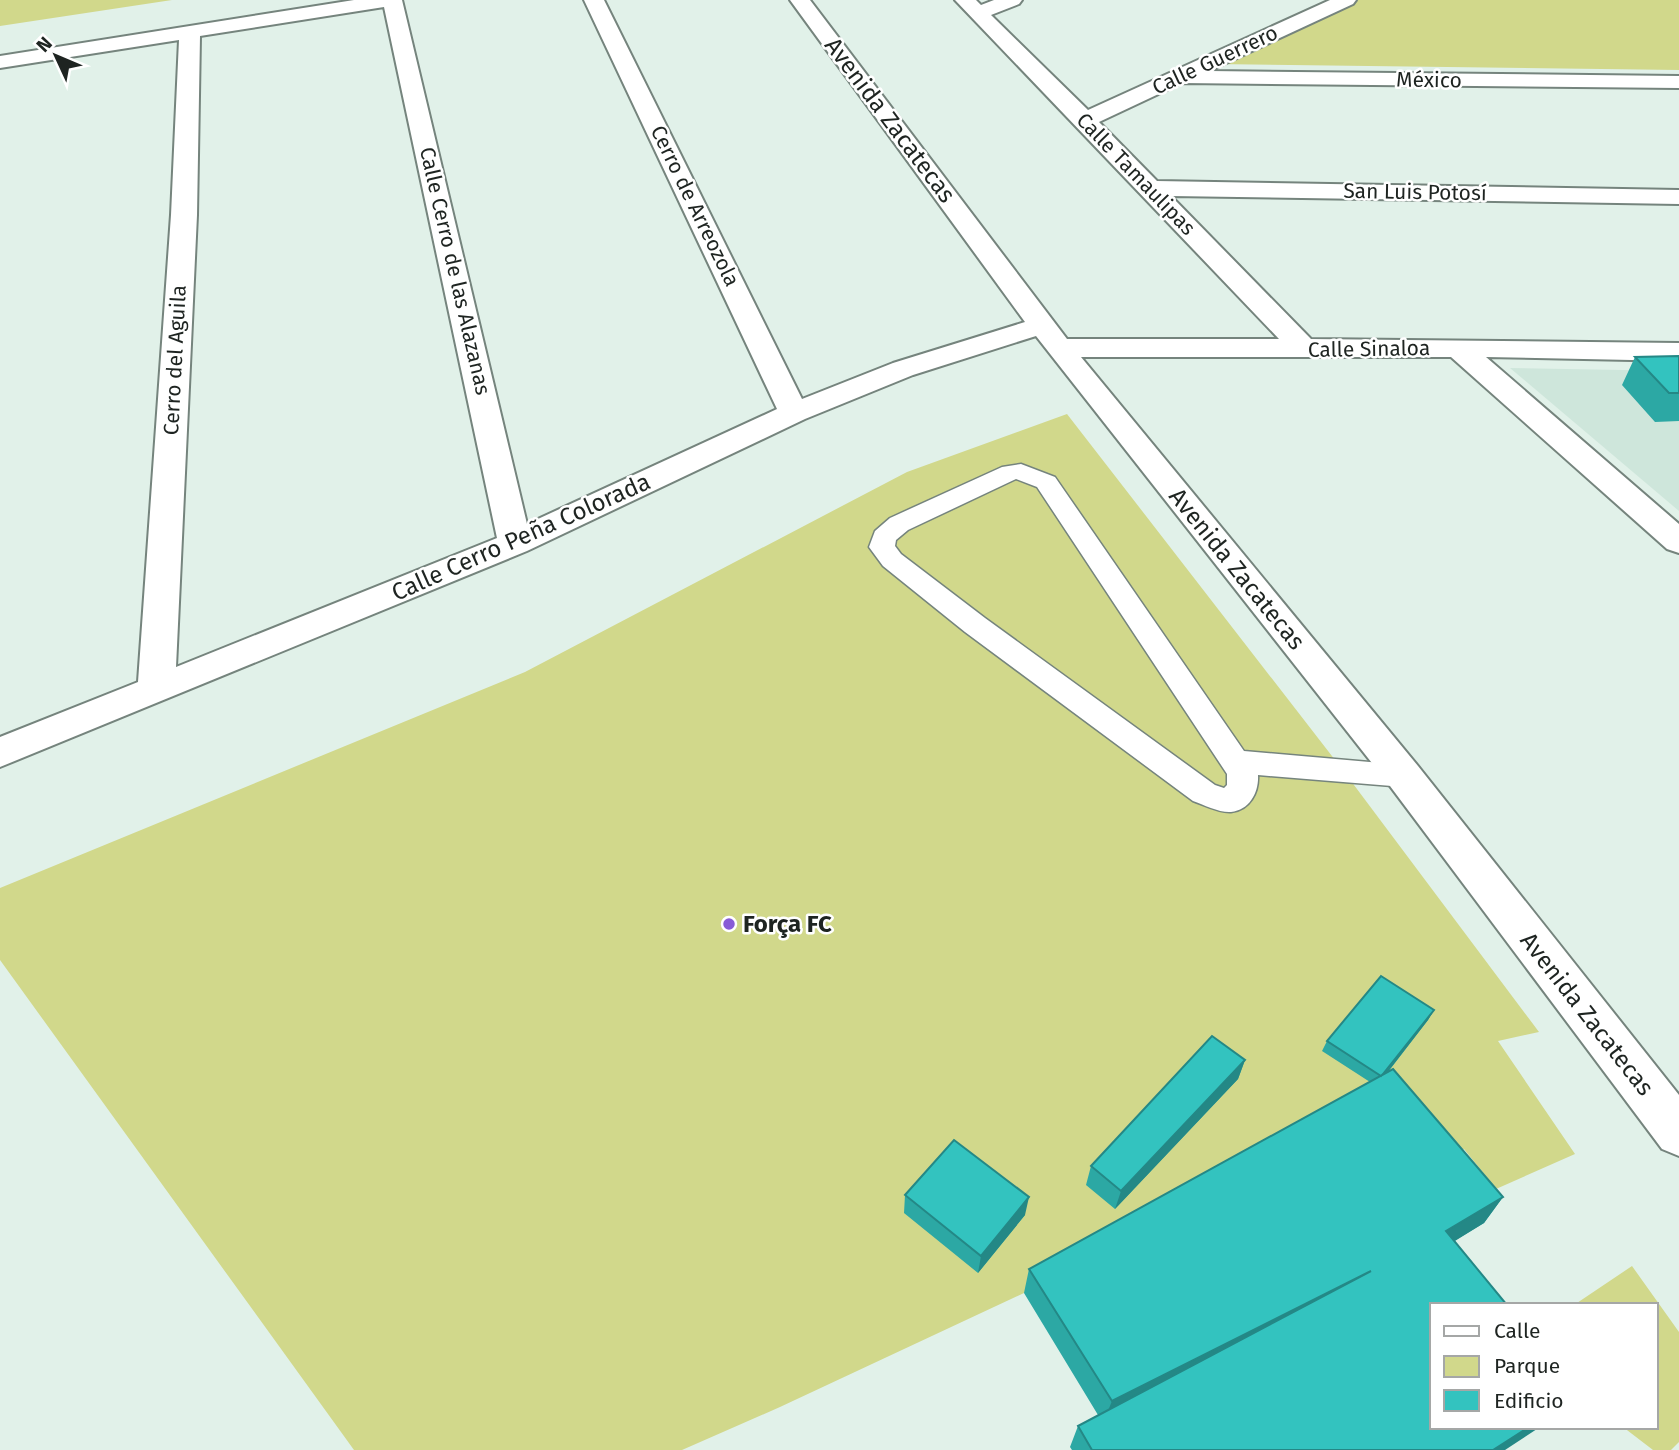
<svg xmlns="http://www.w3.org/2000/svg" width="1679" height="1450" font-family="'Fira Sans',sans-serif">
  <rect width="100%" height="100%" fill="#e1f1e9"/>
  <path fill="#cee6db" d="M1510,368L1679,371V511Z"/>
  <path fill="#d1d88b" d="M0,0H172L0,26Z
    M1354,0H1679V70L1214,64Z
    M1067,414L1342,769L1539,1032L1498,1041L1575,1154L1496,1189L1464,1149L1437,1165L1378,1097L1024,1293L780,1407L682,1450H354L0,960V888L525,672L907,472Z
    M1632,1266L1679,1332V1442L1671,1450H1653L1623,1427H1656V1305H1574Z"/>
  <g fill="none" stroke-linecap="round" stroke-linejoin="round">
    <defs>
      <path id="lane" d="M1021,464L1055,477L1244,751L1404,765L1415,768L1419,776L1415,784L1404,787L1258,775C1259,792 1250,810 1231,812C1220,813 1204,805 1193,801L965,632L883,566L869,547L875,531L890,518L1002,467ZM1016,479L1037,487L1227,774V785L1224,788L1215,785L985,618L901,554L895,546L896,540L908,530Z"/>
      <path id="street" d="M354,0H402L527,524L777,409L584,0H604L802,399L893,363L1025,322L790,0H810L1067,339H1279L955,0H976L981,5L994,0H1022L1019,4L991,15L1088,110L1330,0H1356L1353,4L1209,71L1679,76V88L1182,83L1099,122L1157,181L1679,190V204L1171,196L1311,339L1679,343V361L1486,357L1679,524V553L1667,549L1451,357H1081L1418,766L1679,1095V1156L1662,1149L1390,786L1036,336L913,375L805,419L527,551L0,767V737L138,682L171,215L179,40L0,68V56ZM384,7L497,538L176,667L197,215L200,36Z"/>
    </defs>
    <use href="#lane" stroke="#75847d" stroke-width="3"/>
    <use href="#street" stroke="#75847d" stroke-width="4"/>
    <use href="#lane" fill="#fff" fill-rule="evenodd"/>
    <use href="#street" fill="#fff" fill-rule="evenodd"/>
  </g>
  <path fill="#2ca8a4" d="M1679,356V421L1655,422L1622,385L1635,357Z
    M1434,1010L1428,1020L1388,1072L1503,1197L1484,1223L1454,1241L1505,1450H1072L1070,1447L1078,1426L1098,1415L1024,1293L1029,1269L1370,1082L1322,1051L1327,1041Z
    M1245,1060L1238,1079L1115,1209L1086,1185L1091,1166Z
    M905,1195L1025,1215L978,1273L904,1213Z"/>
  <path fill="#248886" d="M1434,1010L1428,1020L1376,1087L1382,1077Z
    M1245,1060L1238,1079L1115,1209L1121,1191Z
    M1029,1197L1025,1215L978,1273L981,1256Z
    M1503,1197L1484,1223L1429,1257L1446,1231Z
    M1371,1271L1103,1423L1112,1401Z
    M1529,1427H1540L1505,1450H1493Z"/>
  <path fill="#33c3bf" stroke="#248886" stroke-width="2" d="M1679,356V393H1669L1635,357Z
    M1381,976L1434,1010L1383,1074L1381,1076L1327,1041Z
    M1212,1036L1245,1060L1121,1191L1091,1166Z
    M1393,1069L1503,1197L1446,1231L1507,1305H1432V1427H1529L1493,1450H1092L1078,1426L1371,1271L1112,1401L1029,1269Z
    M954,1140L1029,1197L981,1256L905,1195Z"/>
  <circle fill="#885cd6" stroke="#fff" stroke-width="2.5" cx="729" cy="924" r="7"/>
  <g text-anchor="middle" dominant-baseline="central" stroke-width="5" stroke-linejoin="round" paint-order="stroke">
    <g font-size="21" fill="#1e2421" stroke="#fff">
      <text transform="translate(1215 60) rotate(-25)">Calle Guerrero</text>
      <text transform="translate(1429 80) rotate(1)">México</text>
      <text transform="translate(1136 174) rotate(46)">Calle Tamaulipas</text>
      <text transform="translate(1415 192) rotate(1)">San Luis Potosí</text>
      <text transform="translate(695 206) rotate(64)">Cerro de Arreozola</text>
      <text transform="translate(455 271) rotate(77)">Calle Cerro de las Alazanas</text>
      <text transform="translate(1369 349) rotate(-1)">Calle Sinaloa</text>
      <text transform="translate(175 360) rotate(-87)">Cerro del Aguila</text>
    </g>
    <g font-size="24" fill="#1e2421" stroke="#fff">
      <text transform="translate(890 120) rotate(53)">Avenida Zacatecas</text>
      <text transform="translate(521 537) rotate(-24)">Calle Cerro Peña Colorada</text>
      <text transform="translate(1237 569) rotate(51)">Avenida Zacatecas</text>
      <text transform="translate(1587 1014) rotate(52)">Avenida Zacatecas</text>
    </g>
    <g font-size="24" font-weight="bold" fill="#1e2421" stroke="#fff" text-anchor="start">
      <text x="743" y="924">Força FC</text>
    </g>
  </g>
  <rect x="1430" y="1303" width="228" height="126" fill="#ffffff" stroke="#a5a7a6" stroke-width="2"/>
  <rect x="1444" y="1326" width="35" height="10" fill="#ffffff" stroke="#a5a7a6" stroke-width="2"/>
  <text x="1494" y="1338" font-size="21" fill="#1e2421">Calle</text>
  <rect x="1444" y="1356" width="35" height="21" fill="#d1d88b" stroke="#a5a7a6" stroke-width="2"/>
  <text x="1494" y="1373" font-size="21" fill="#1e2421">Parque</text>
  <rect x="1444" y="1390" width="35" height="21" fill="#33c3bf" stroke="#a5a7a6" stroke-width="2"/>
  <text x="1494" y="1408" font-size="21" fill="#1e2421">Edificio</text>
  <g transform="translate(56 56) rotate(314)" stroke="#ffffff" stroke-width="5" paint-order="stroke">
  <path d="M0-5L12 26L0 18L-12 26Z" fill="#1e2421"/>
  <text y="-10" font-size="19" font-weight="bold" text-anchor="middle" fill="#1e2421">N</text>
  </g>
</svg>
